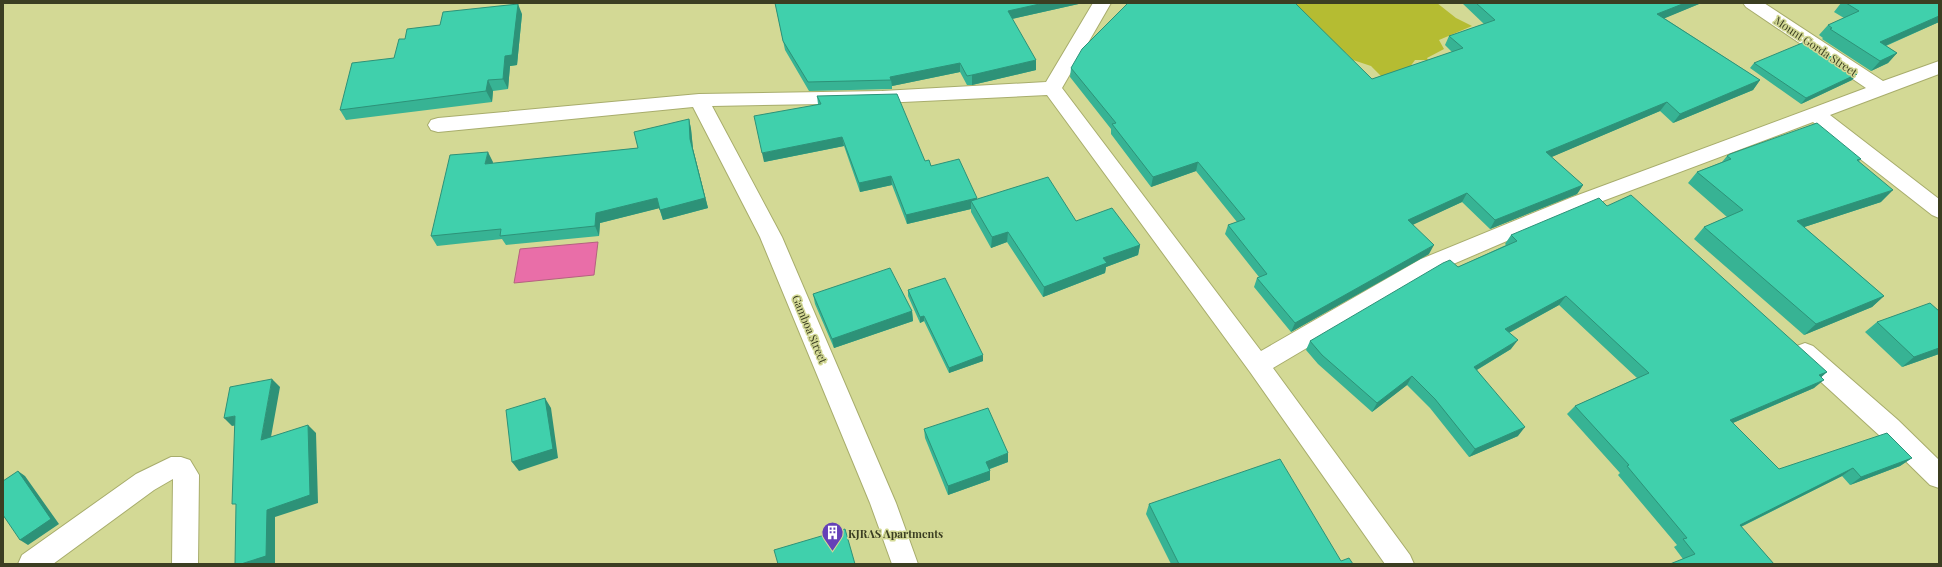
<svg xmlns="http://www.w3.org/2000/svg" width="1942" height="567" font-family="'Playfair Display',serif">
  <rect width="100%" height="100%" fill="#d3d995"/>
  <path fill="#b5bc32" d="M1287,3H1437L1456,18L1472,26L1439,40L1444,49L1427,58L1428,60H1415L1404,75L1384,79L1371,66L1353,60L1346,53L1334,49Z"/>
  <path fill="#e96ea8" stroke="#b56080" d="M598,242L594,275L514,283L520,249Z"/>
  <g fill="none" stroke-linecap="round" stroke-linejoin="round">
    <defs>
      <path id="minor" d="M1093,3H1111L1062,88L1261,351L1421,259L1570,198L1866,88L1746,7L1743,3H1764L1883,81L1939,61V74L1830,115L1939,199V218L1932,215L1813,122L1584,208L1437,271L1273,368L1410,555L1414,564H1385L1250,372L1047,95L882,103L712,106L782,237L896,503L918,564H892L870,503L760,237L693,107L438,132L431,130L428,125L431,120L438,118L699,94L882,91L1046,82Z
        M1805,343L1813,346L1898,420L1939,460V488L1930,485L1880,436L1797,360L1793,353L1797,346Z
        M171,457H181L190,460L199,475L198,564H172L173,479L154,490L53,564H18L22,555L136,474Z"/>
    </defs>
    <use href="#minor" stroke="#a8ad6c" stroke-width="2"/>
    <use href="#minor" fill="#fff" fill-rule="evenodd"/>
  </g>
  <path fill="#37b394" d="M775,3H1083L1012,19L1036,70L972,85H967L960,72L892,86V89L809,91L785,50Z
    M1462,3H1700L1699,4L1664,18L1760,80L1753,90L1673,123L1660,111L1551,157L1583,185L1577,194L1490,229L1462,202L1413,224L1429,254L1291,332L1254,287L1257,278L1259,277L1225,234L1228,225L1237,222L1196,171L1151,187L1111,134V129L1070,77L1071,68L1372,79L1452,52L1445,45L1449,36L1484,24Z
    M1841,3H1939V22L1886,46L1897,53L1888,63L1871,71L1822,39L1823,38L1819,35L1828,25L1844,18L1834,12Z
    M522,14L517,65L510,66L508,89L493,91L492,102L346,120L340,110L394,58L405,39L440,25Z
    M1754,63L1857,74L1852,80L1801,104L1750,68Z
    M817,96L925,161L977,199L1076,221L1140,245L1138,255L1106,267L1105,273L1043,297L1007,242L991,248L971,212V209L907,224L892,185L860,192L844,146L764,162L818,104Z
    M689,119L691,129L693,149L708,208L663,220L659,208L600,223L599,236L506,245L502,239L437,246L431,236L493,162V164L638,148Z
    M1727,156L1861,159L1859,161L1881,202L1804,227L1884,296L1872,307L1804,335L1694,239L1704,227L1727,217L1688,183L1697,172L1722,162Z
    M1607,206L1827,372L1821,377L1814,388L1733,423L1779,469L1912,458L1900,466L1850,485L1842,476L1741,527L1774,564L1683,559L1674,547L1677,545L1618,475L1620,473L1567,414L1575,406L1637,378L1559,305L1509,333L1511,349L1477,370L1518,436L1469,457L1430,408L1407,385L1372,412L1318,364L1306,350L1310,341L1458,267L1506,245L1505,244L1511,235Z
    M908,290L983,361L949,373L924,321L920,323L908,296Z
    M813,294L912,311L913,321L834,348L815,304Z
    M1939,311V354L1902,367L1865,332L1877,322Z
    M924,429L1008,462L990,469V480L948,495L925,438Z
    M1149,504L1341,561L1353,564H1171L1146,514Z"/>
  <path fill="#2d9278" d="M1044,3H1083L1007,20L1008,11Z
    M1685,3H1700L1699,4L1651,24L1657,14Z
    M518,4L522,14L517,65L510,66L508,89L503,79L505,56Z
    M1939,16V22L1871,52L1880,42Z
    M1897,53L1888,63L1871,71L1880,61Z
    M1036,60V70L972,85V75Z
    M960,63V72L892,86L891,80L890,77Z
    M1857,74L1852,80L1801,104L1806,98Z
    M488,80L493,91L492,102L486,91Z
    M1760,80L1753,90L1673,123L1680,114Z
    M1667,102L1660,111L1540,162L1546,152Z
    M689,119L691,129L693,149L708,208L663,220L660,210L690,139Z
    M842,137L844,146L764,162L762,153Z
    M488,152L493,162L491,174L485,164Z
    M1198,162L1196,171L1151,187L1153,177Z
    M891,176L892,185L860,192L859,183Z
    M1583,185L1577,194L1490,229L1495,220Z
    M1893,190L1881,202L1786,233L1797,221Z
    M1467,193L1462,202L1404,229L1408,220Z
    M657,198L660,208L600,223L599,236L595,226L596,213Z
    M977,198L976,207L971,201V209L907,224L906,215Z
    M1008,232L1007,242L991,248L992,237Z
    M1140,245L1138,255L1106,267L1105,273L1043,297L1044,287L1103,258Z
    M1434,245L1429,254L1291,332L1295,323Z
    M1566,296L1559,305L1499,338L1505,329Z
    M1884,296L1872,307L1804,335L1816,324Z
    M912,311L913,321L834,348L832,339Z
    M924,316V321L920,323V317Z
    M1518,340L1511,349L1468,375L1474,367Z
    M1939,348V354L1902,367L1914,357Z
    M983,355V361L949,373V368Z
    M1827,372L1817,381L1819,375Z
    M1412,376L1407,385L1372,412L1377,403Z
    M272,379L280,387L269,448L261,440Z
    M1824,380L1814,388L1721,428L1730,420Z
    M545,398L551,408L558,458L519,471L512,462Z
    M235,416L243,424L232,426L224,418Z
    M308,425L316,433L318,503L275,517V563L271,564H241Z
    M1525,427L1518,436L1469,457L1475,449Z
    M1008,453V462L986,470V462Z
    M1912,458L1900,466L1850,485L1861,477Z
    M1853,468L1842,476L1730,532L1740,525Z
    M18,471L25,476L59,524L28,545L20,540Z
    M990,471V480L948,495V486Z"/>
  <path fill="#40d0ac" stroke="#2d9278" d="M775,3H1044L1008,11L1036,60L972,75L967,76L960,63L890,77L891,80L808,82L783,41Z
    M1128,3H1295L1372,79L1463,48L1449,36L1495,20L1476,3H1685L1657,14L1760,80L1680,114L1667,102L1546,152L1583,185L1495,220L1467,193L1408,220L1434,245L1295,323L1257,278L1267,274L1228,225L1245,219L1198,162L1153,177L1112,124L1116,123L1071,68L1082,49Z
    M1846,3H1939V16L1880,42L1897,53L1880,61L1830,29L1832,28L1828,25L1859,11Z
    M518,4L512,55L505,56L503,79L488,80L486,91L340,110L352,63L394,58L399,39H405L407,29L440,25L443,12Z
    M1807,41L1857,74L1806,98L1754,63Z
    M897,94L925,161L929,160L931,166L959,159L977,198L906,215L891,176L859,183L842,137L762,153L754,116L821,104L817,96Z
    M689,119L690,139L705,198L660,210L657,198L596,213L595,226L500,236L501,229L431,236L450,155L488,152L485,164L638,148L634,132Z
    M1817,123L1861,159L1857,160L1893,190L1797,221L1884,296L1816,324L1704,227L1743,210L1697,172L1731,159L1727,156L1730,154Z
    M1048,177L1076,221L1112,208L1140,245L1103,258L1107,263L1044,287L1008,232L992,237L971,201Z
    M1631,195L1827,372L1819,375L1824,380L1730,420L1779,469L1887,433L1912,458L1861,477L1853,468L1740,525L1774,564H1670L1695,554L1683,539L1687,538L1627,466L1629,465L1575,406L1649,373L1566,296L1505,329L1518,340L1474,367L1525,427L1475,449L1435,399L1412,376L1377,403L1322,355L1310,341L1443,263L1450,260L1458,267L1517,241L1511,235L1599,198L1607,206Z
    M890,268L912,311L832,339L813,294Z
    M945,278L983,355L949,368L924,316L920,317L908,290Z
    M1930,303L1939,311V348L1914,357L1877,322Z
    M272,379L261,440L308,425L310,495L267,510L266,556L241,564H235L236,504H232L235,416L224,418L230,387Z
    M545,398L553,449L512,462L506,410Z
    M988,408L1008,453L986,462L990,471L948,486L924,429Z
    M1280,459L1341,561L1349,558L1353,564H1179L1149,504Z
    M18,471L51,519L20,540L3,515V481Z
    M845,529L855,564H778L774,550Z"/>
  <defs>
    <symbol id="building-pin" viewBox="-11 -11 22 30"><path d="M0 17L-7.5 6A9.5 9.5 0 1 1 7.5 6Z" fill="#6540b8" stroke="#d3d995"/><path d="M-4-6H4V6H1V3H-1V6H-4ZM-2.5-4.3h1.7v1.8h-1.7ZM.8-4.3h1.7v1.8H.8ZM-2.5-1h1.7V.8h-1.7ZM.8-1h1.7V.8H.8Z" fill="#fff"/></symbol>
  </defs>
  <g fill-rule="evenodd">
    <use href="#building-pin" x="820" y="520" width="25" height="34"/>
  </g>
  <g text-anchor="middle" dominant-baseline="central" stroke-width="3" stroke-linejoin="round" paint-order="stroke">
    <g font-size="11" fill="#3b3e22" stroke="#d3d995">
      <text transform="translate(1816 46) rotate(34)">Mount Gorda Street</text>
      <text transform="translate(810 329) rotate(67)">Gamboa Street</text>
    </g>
    <g font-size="11" font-weight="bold" fill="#3b3e22" stroke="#d3d995" text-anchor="start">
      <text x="848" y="533">KJRAS Apartments</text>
    </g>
  </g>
  <rect width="1942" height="567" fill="none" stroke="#3b3e22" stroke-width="8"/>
</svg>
